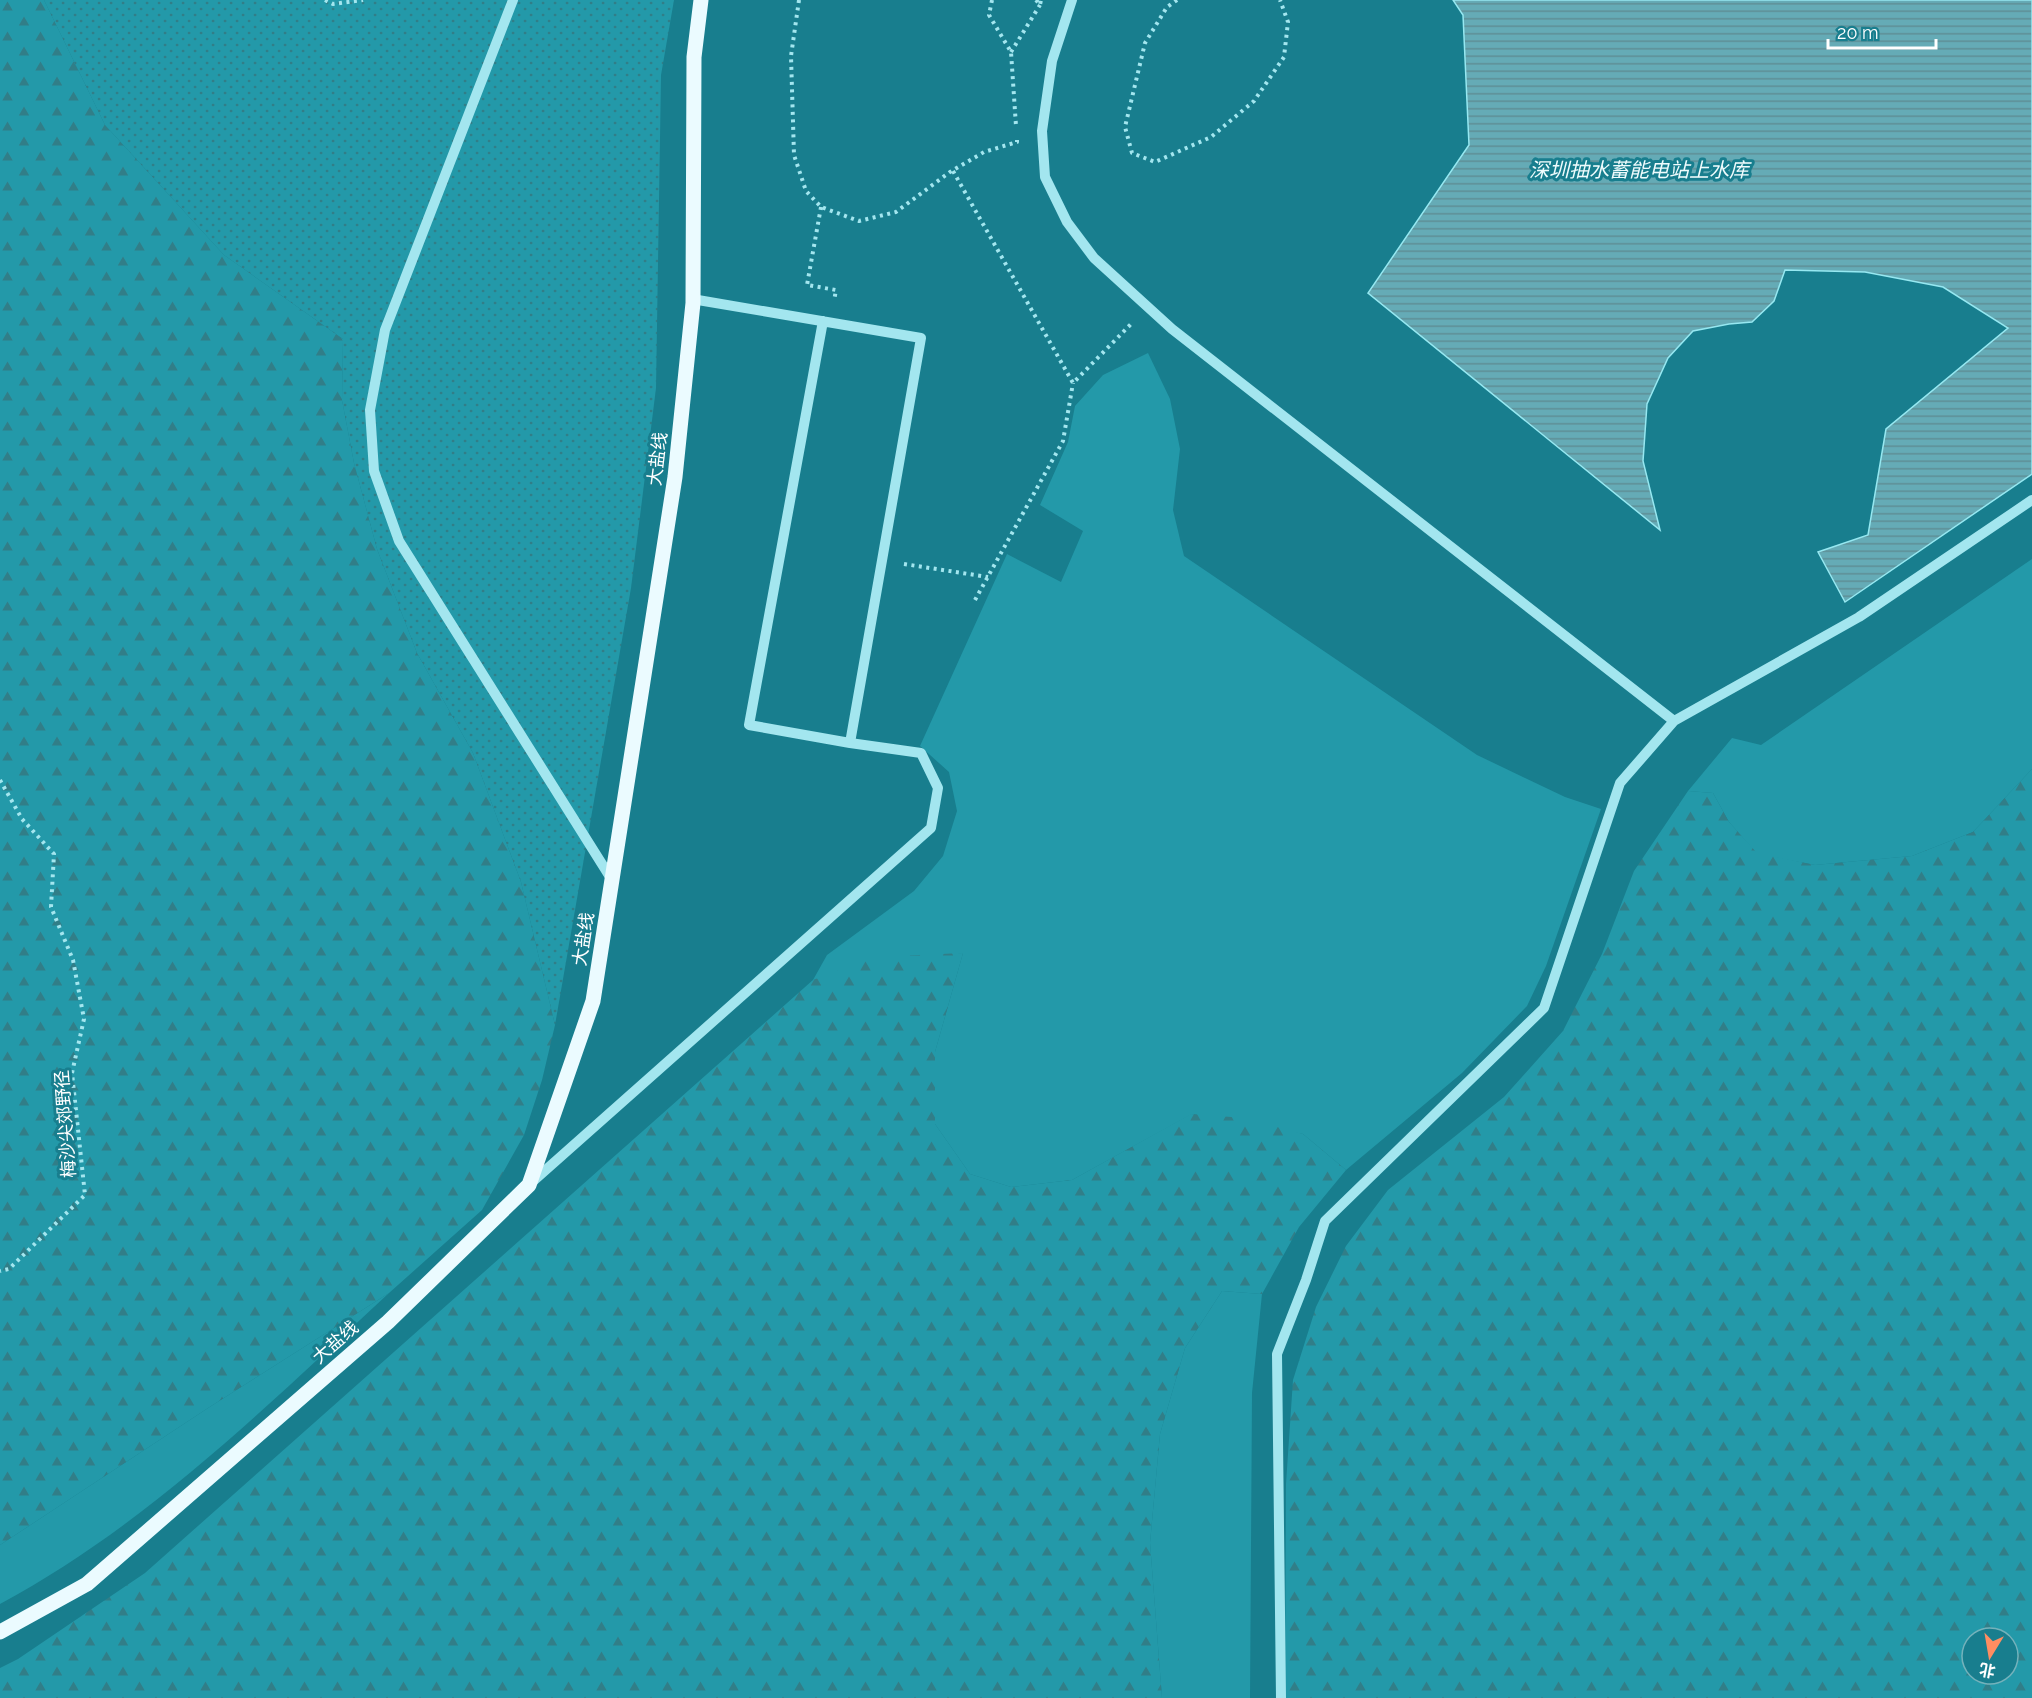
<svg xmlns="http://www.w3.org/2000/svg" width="2032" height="1698" font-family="Raleway,'Noto Sans SC',sans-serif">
  <defs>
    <pattern id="forest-firs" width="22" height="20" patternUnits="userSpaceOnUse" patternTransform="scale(1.5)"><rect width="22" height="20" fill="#2399a9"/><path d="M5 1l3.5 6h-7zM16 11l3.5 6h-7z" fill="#317e88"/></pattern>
    <pattern id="park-dots" width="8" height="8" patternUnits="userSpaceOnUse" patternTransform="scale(1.5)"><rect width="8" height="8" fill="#2399a9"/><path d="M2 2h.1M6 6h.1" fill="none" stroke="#317e88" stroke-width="1.8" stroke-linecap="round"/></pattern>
    <pattern id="water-rules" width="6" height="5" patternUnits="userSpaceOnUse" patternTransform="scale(1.5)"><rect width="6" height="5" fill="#65abb6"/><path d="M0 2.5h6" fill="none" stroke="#5e8e96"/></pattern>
  </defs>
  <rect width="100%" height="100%" fill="#187e8e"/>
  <path fill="#2399a9" d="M1148,353L1170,399L1180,449L1173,510L1184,556L1477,755L1565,797L1601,809L1546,966L1527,1006L1462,1073L1346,1170L1303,1134L1192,1114L1072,1180L1011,1187L970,1174L935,1124V1052L963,953L813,980L827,955L914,891L943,856L957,811L949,772L920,746L1007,554L1061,582L1083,531L1040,505L1068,442L1075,406L1103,375Z
    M2032,559V769L1973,832L1912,856L1815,865L1757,854L1729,822L1713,793L1688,791L1732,738L1761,745Z
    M1222,1291L1262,1294L1252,1393L1250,1698H1162L1150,1543L1160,1434L1185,1348Z
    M389,1293C267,1406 147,1525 0,1604V1545L208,1408Z"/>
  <path fill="url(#forest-firs)" fill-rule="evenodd" d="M0,0H44L105,125L224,255L343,339L342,400L354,463L377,549L417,653L473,753L521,882L555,1025L542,1080L524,1135L482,1210L389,1293L208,1408L0,1545Z
    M2032,769V1698H1285L1286,1484L1293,1380L1316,1307L1346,1246L1388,1190L1504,1097L1563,1031L1602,954L1634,871L1688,791L1713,793L1729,822L1757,853L1815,865L1912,856L1973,832ZM1972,1638H2008V1674H1972Z
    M963,953L935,1052V1124L970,1174L1011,1187L1072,1180L1191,1114L1245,1118L1303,1134L1346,1170L1299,1227L1262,1294L1222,1291L1185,1348L1160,1434L1150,1543L1162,1698H0V1668L18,1659L145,1573L813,980L874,957Z"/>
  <path fill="url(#park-dots)" d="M44,0H674L661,75L656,388L631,588L555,1025L521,882L473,753L417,653L377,549L354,463L342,400L343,339L224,255L105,125Z"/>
  <path fill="url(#water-rules)" stroke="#96e8f1" stroke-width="1.5" d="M1453,0H2032V474L1845,602L1818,552L1868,535L1886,429L2008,328L1943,287L1865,272L1785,270L1774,301L1752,322L1729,324L1693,331L1668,358L1647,404L1643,461L1660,530L1368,293L1469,145L1463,15Z"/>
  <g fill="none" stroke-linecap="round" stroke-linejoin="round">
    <path stroke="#a3e6ef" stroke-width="4" stroke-dasharray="3 4.5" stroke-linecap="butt" d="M325,0L333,4L363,0
      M799,0L791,56L794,155L806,191L821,207L859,221L896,212L950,172L984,152L1017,142V140
      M992,0L989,15L1011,52L1016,126
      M1036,0L1040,5L1041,0
      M1177,0L1167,7L1145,43L1125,127L1132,153L1155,162L1211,137L1254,101L1284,57L1288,22L1280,0
      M1011,52L1040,5
      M953,171L1073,383L1132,323
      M821,207L807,285L836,290L834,301
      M904,564L988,577
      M975,600L1063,441L1073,383
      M0,780L22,819L54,854L51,907L73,960L84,1019L72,1073L85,1195L9,1269L0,1271"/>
    <path stroke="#a3e6ef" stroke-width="10" d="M513,0L385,330L370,410L374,471L399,541L612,880
      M1072,0L1052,61L1042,131L1045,177L1067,222L1094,258L1172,329L1674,721
      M692,299L921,338L850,743L749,725L823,321
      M531,1183L931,828L938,788L921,753L850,743
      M1281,1698L1277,1354L1306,1280L1325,1221L1544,1008L1620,783L1674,721L1859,617L2032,500"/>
    <path stroke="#ebfbff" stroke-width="15" d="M0,1632L87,1584L388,1322L529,1185L593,1001L675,477L693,303L694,57L701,0"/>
  </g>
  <g text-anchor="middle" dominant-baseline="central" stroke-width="6" stroke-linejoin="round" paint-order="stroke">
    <g font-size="18" fill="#fff" stroke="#187e8e">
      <text transform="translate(657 459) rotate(-83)">大盐线</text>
      <text transform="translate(583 939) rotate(-81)">大盐线</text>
      <text transform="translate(65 1124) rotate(-94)">梅沙尖郊野径</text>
      <text transform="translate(335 1342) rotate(-41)">大盐线</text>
    </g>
    <g font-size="20" font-style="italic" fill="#effcfd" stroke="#187e8e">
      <text x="1639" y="170">深圳抽水蓄能电站上水库</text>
    </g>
  </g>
  <g transform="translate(1990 1656) rotate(191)"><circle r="28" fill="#187e8e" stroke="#74b2bb" stroke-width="1.5"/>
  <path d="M0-4.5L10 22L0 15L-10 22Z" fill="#ff8d61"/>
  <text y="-9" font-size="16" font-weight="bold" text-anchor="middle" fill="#ffffff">北</text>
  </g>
  <path d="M1828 39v9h108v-9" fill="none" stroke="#ffffff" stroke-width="3"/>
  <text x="1837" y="39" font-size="18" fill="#ffffff" stroke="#187e8e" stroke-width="4.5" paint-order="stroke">20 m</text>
</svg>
